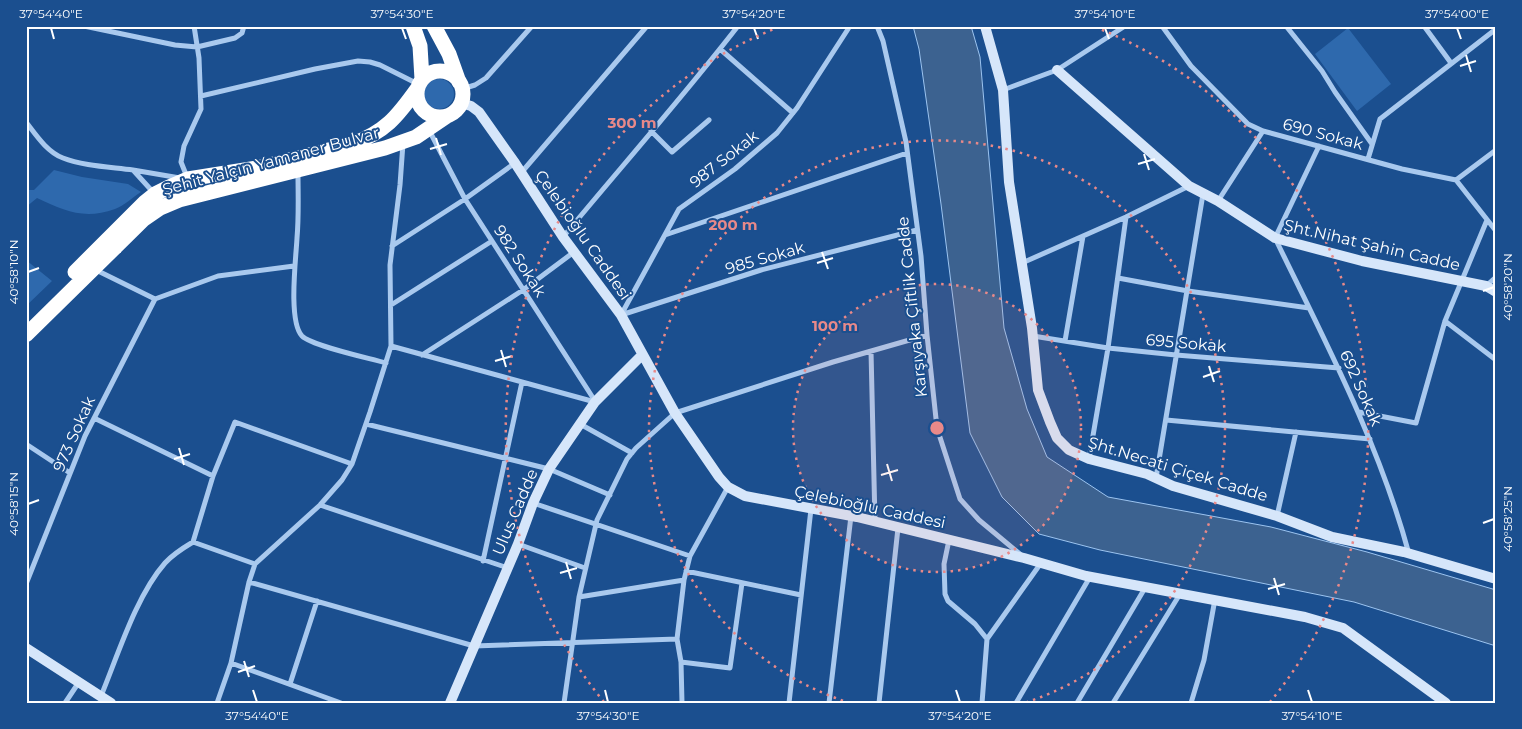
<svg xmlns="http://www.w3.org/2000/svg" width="1522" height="729" font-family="Montserrat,sans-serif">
  <rect width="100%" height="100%" fill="#1b4f8f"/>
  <path fill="#2e69ad" d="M1348,28L1391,84L1357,111L1315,54Z
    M424 94a15 15 0 1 1 30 0a15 15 0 1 1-30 0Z
    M54,170L82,177L128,184L141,192C133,197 124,206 115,209C84,220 65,211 37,198L26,207V190H34Z
    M26,260L52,281L26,306Z"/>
  <path fill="#3c6290" stroke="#9cc4f0" d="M913,26H971L980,57L1004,328L1027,409L1047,457L1108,497L1271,527L1367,552L1496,590V646L1354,602L1100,550L1039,534L1002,497L970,433L941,204L919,49Z"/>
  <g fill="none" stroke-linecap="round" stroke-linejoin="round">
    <path stroke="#a9c9ee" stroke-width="5" d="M84,26L175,45L197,47L235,38L242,33L244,26
      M877,26L883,41L906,142L921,256L927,335L937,428L960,499L979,520L1021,555
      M1162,26L1191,66L1248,124L1263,131L1402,169L1456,180L1496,231
      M1286,26L1322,71L1335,92L1372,144
      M1424,26L1451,63
      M720,49L793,113
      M462,89L475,85L486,78L532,26
      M1003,90L1057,70L1125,26
      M201,96L315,69L358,61L370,62L380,65L418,84
      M26,122C36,135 47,152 63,158C83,166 111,167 133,170L153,192
      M429,130L465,199L595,401
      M651,131L672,152L709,120
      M1319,146L1275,238C1325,341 1379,443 1409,554
      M1368,159L1380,119L1496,29
      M133,170L180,178
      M298,173C298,194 299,216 297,238C296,258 288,321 302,336C312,346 369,358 386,363
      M521,173L647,26
      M187,177L181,162L184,146L201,109L199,58L194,26
      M1456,180L1496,150
      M1218,201L1263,131
      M665,235L907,153
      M563,237C621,167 682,98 738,26
      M392,246L465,199L515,163
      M1022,263L1126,217L1189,186
      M96,270L155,299L218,276L294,266
      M1118,278L1188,291L1309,308
      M1486,286L1496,277
      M391,305L492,241
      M621,315L679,209L735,169L777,133L797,108L850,26
      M621,315L761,270L917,230
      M1445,321L1496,360
      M1033,336L1108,348L1176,355L1339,368
      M1065,341L1083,236
      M391,346L595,402
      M871,351L875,522
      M422,355L523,290L574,252
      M1359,412L1416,423L1445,321L1487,220
      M94,418L213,476
      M1166,420L1370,439
      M366,424L549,469L610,495
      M580,424L632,453
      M26,444L70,473
      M1089,459L1108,348L1126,217
      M1156,478C1171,383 1188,289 1203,194
      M533,503L690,556
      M320,505L508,568
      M1277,516L1296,432
      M949,540L944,564L945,594L948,601L975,624L987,639L982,703
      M193,542L213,476L235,422L352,464
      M518,544L585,568
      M483,561L522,382
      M686,571L801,595
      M249,582L474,646L677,639
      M26,584L85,436L155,299
      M579,597L684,580
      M987,639L1041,563
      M681,662L730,668L742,583
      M231,663L341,703
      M290,684L317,601
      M101,696C118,655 136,596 165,563C173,554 183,548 193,542L255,564
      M65,703L79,682
      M217,703L231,663L249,582L255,564L320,505L342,480L352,464L370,412L391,346L390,265L400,185L403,143
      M564,703L579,597L597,520L627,459L636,448L675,413L833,362L927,335
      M682,703L681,662L677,639L684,580L690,556L728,487
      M789,703L811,509
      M829,703L851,516
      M879,703L898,528
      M1016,703L1090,577
      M1077,703L1145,588
      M1113,703L1180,594
      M1191,703L1204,660L1215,599"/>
    <path stroke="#d6e6fa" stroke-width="10" d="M985,26L1003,90L1009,182L1032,328L1038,390L1050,422L1057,438L1069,450L1089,459L1147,474L1173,486L1277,516L1332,537L1404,552L1496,579
      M1057,70L1189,186L1218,201L1275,238L1362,261L1486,286L1496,292
      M461,103L471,106L479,112L515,163L563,237L621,315L675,413L719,477L728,487L745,496L857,517L1024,558L1086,576L1305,617L1343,628L1446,703
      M26,648L111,703
      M450,703L518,544L533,503L549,469L595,402L642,355"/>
    <path stroke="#fff" stroke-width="15" d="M413,26L420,46L422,79
      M434,26L449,54L459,82
      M417 94a23 23 0 1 1 46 0a23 23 0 1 1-46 0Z
      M75,272L145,202L155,194L167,188L188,179L262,167L352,144C385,132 397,117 417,89
      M26,335L144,219L160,208L179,200L385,148L416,137L447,116"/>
  </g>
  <path fill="none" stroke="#fff" stroke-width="2" d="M51,28L54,39M402,28L406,39M754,28L758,39M1105,28L1109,39M1457,28L1461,39M1466,55L1471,72M1460,66L1476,61M436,138L441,155M430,149L447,144M1144,154L1149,170M1138,164L1155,159M114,236L120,253M109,247L125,242M822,252L828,269M817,263L833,258M28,272L39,268M1483,291L1494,287M501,350L506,367M495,361L512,356M1209,366L1214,382M1203,377L1220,371M179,448L184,465M174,459L190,454M887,464L892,481M881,475L898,470M28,504L39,500M1483,523L1494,519M566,562L571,579M560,573L577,568M1274,578L1279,595M1268,589L1285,584M244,661L249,677M238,672L255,666M253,690L257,702M605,690L608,702M956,690L960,702M1308,690L1312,702"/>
  <circle cx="937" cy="428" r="144" fill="#e88989" fill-opacity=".12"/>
  <g fill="none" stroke="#e88989" stroke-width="2.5" stroke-dasharray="2.5 5">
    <circle cx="937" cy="428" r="144"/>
    <path d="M850 703A288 288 0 1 1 1024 703"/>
    <path d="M604 702A431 431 0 0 1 779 27M1095 27A431 431 0 0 1 1270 702"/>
  </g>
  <g text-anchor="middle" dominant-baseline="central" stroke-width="4" stroke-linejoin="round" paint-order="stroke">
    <g font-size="16" fill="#fff" stroke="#1b4f8f">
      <text transform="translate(1323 134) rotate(15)">690 Sokak</text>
      <text transform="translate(724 159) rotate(-38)">987 Sokak</text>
      <text transform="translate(271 161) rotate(-15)">Şehit Yalçın Yamaner Bulvar</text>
      <text transform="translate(583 235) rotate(55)">Çelebioğlu Caddesi</text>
      <text transform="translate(1372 245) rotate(13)">Şht.Nihat Şahin Cadde</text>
      <text transform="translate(765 258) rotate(-16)">985 Sokak</text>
      <text transform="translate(520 261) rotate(57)">982 Sokak</text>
      <text transform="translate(912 307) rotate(-96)">Karşıyaka Çiftlik Cadde</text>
      <text transform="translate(1186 343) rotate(5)">695 Sokak</text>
      <text transform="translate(1361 388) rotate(66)">692 Sokak</text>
      <text transform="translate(74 434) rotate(-66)">973 Sokak</text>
      <text transform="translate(1178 469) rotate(17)">Şht.Necati Çiçek Cadde</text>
      <text transform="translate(870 507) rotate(12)">Çelebioğlu Caddesi</text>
      <text transform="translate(515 512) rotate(-67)">Ulus Cadde</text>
    </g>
  </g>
  <circle cx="937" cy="428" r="8" fill="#e88989" stroke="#1b4f8f" stroke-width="2.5"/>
  <g font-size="15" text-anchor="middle" font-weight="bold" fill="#e88989" stroke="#1b4f8f" stroke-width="4" stroke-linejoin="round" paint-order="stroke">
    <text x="632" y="128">300 m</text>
    <text x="733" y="230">200 m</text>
    <text x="835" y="331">100 m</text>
  </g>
  <rect width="1522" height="729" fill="none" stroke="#1b4f8f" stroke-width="55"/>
  <rect x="28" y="28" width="1466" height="674" fill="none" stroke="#fff" stroke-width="2"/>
  <g font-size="12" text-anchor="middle" fill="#fff">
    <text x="51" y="18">37°54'40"E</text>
    <text x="402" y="18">37°54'30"E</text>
    <text x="754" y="18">37°54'20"E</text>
    <text x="1105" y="18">37°54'10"E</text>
    <text x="1457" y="18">37°54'00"E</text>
    <text transform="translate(14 272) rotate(-90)" y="4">40°58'10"N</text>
    <text transform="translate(1508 287) rotate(-90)" y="4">40°58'20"N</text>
    <text transform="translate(14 504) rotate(-90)" y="4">40°58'15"N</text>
    <text transform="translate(1508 519) rotate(-90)" y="4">40°58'25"N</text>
    <text x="257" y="720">37°54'40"E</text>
    <text x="608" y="720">37°54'30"E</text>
    <text x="960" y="720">37°54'20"E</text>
    <text x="1312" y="720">37°54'10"E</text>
  </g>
</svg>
